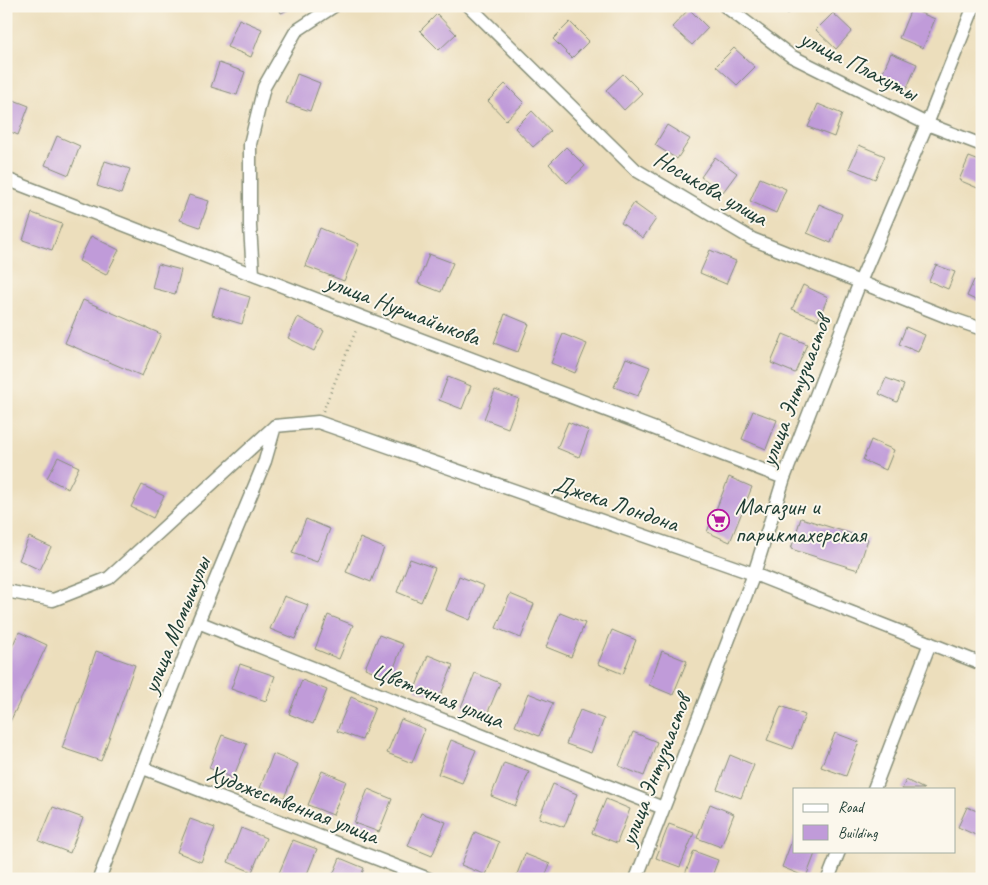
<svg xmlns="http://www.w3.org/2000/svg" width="988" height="885" font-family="Caveat,sans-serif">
  <rect width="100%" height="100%" fill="#fbf7ec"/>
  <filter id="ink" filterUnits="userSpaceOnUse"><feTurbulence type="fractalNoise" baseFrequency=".02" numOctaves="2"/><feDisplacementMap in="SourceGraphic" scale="10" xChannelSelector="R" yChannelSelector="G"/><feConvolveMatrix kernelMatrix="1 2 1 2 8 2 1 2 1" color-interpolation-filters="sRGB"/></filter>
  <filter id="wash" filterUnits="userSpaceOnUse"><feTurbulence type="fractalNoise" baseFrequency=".0096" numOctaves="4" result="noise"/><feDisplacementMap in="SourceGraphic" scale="20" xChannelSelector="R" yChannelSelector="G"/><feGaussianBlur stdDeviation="1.12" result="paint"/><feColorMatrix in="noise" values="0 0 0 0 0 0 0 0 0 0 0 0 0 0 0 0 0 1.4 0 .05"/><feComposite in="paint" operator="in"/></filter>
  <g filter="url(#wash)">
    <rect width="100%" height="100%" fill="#ecdebc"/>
    <g id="blocks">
      <path fill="#c09bd9" d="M278,6H296L281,13Z
        M780,6H796L788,14Z
        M689,9L708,28L692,45L672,27Z
        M911,9L935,19L923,48L899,38Z
        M833,13L852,31L836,49L816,30Z
        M437,14L456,34L439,50L420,31Z
        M239,19L262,29L251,57L227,47Z
        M570,22L589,41L572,58L553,39Z
        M734,48L755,67L737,85L716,66Z
        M891,53L917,64L907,88L881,76Z
        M219,63L245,72L237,95L211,87Z
        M297,74L320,83L310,111L286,103Z
        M623,74L642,93L624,110L606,90Z
        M505,84L524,103L506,120L488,101Z
        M6,97L29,106L18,135L6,130Z
        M818,104L842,114L834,137L808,127Z
        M532,111L551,131L533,147L515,128Z
        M667,125L690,139L677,159L655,145Z
        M57,136L80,146L69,175L45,165Z
        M859,145L885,156L875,179L849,168Z
        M566,147L585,166L567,183L549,164Z
        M715,157L737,173L723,192L701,177Z
        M969,157L982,162V190L959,180Z
        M105,161L130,169L121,194L97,186Z
        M760,178L786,189L776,213L750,201Z
        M189,195L209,201L200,227L180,220Z
        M634,203L656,219L643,238L621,223Z
        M819,204L842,214L831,243L807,233Z
        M32,213L62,224L52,250L23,240Z
        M320,228L359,244L344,281L305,266Z
        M91,236L119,250L106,275L79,261Z
        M710,250L736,261L726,284L700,273Z
        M429,254L453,263L441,292L418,283Z
        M158,264L181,270L175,294L152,288Z
        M936,265L955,272L948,289L929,281Z
        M974,280L982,283V303L967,296Z
        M803,285L828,297L818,320L792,309Z
        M220,288L250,297L242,324L212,315Z
        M83,300L161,334L142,376L65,343Z
        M505,314L529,324L518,352L494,343Z
        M298,317L324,331L314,351L288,338Z
        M906,327L925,335L918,352L899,344Z
        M563,334L587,344L575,373L551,363Z
        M783,334L807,344L795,373L771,363Z
        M626,358L650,367L638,396L614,387Z
        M448,377L471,386L462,409L439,400Z
        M886,378L904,385L897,402L879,394Z
        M495,390L519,399L508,428L484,419Z
        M753,411L777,420L766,449L742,439Z
        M568,422L589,431L579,457L557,448Z
        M871,440L894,450L886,470L863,460Z
        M58,457L79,467L68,489L47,478Z
        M729,477L752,487L730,542L707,532Z
        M142,485L164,496L153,518L131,507Z
        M801,518L868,539L858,570L791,549Z
        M306,519L330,529L317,562L292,553Z
        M29,537L51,547L40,570L19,560Z
        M360,538L384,548L371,582L346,572Z
        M410,559L435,568L421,602L397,592Z
        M459,576L484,586L470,620L446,610Z
        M510,594L534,604L521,638L496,628Z
        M284,596L308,605L295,639L270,629Z
        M560,613L585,623L571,657L546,647Z
        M328,615L353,625L339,659L315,649Z
        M612,630L636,640L623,674L598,664Z
        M19,632L47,645L6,730V659Z
        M379,635L403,644L390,678L365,668Z
        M96,651L135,665L101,761L62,748Z
        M662,651L687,661L673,695L649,685Z
        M428,655L453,665L439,699L415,689Z
        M240,664L275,676L266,701L231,689Z
        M475,673L500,683L486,717L461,707Z
        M302,680L327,690L313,724L289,714Z
        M528,693L553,703L539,736L515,726Z
        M351,697L375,707L362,740L337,731Z
        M781,706L805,715L792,749L767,740Z
        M580,710L604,719L591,753L566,744Z
        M401,719L425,729L412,763L387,753Z
        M633,732L657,742L644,776L619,766Z
        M835,733L859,742L846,776L821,767Z
        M222,735L247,744L233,778L209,768Z
        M451,740L476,750L462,783L438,774Z
        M273,754L298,764L284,798L260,788Z
        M730,755L754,765L741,798L717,789Z
        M504,763L529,772L515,806L491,796Z
        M322,771L346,781L333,815L308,805Z
        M906,780L924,789H902Z
        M553,784L577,794L564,827L539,818Z
        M368,789L392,799L379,832L354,823Z
        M606,799L630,809L617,843L592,833Z
        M710,804L734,814L721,847L697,838Z
        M53,807L83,818L70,853L39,841Z
        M967,807L982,813V838L958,827Z
        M421,813L446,822L432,856L408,846Z
        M190,819L215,828L201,862L177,852Z
        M669,824L694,833L680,867L656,858Z
        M241,828L266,838L252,872L228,862Z
        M475,832L499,842L486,875L461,865Z
        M794,835V851H816L806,877L782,867Z
        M293,840L317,849L305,879H293L279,873Z
        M694,851L718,860L711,879H683Z
        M525,854L550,864L544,879H515Z
        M340,858L364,868L360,879H331Z"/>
    </g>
  </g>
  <g filter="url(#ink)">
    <use href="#blocks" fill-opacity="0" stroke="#868e78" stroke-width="1"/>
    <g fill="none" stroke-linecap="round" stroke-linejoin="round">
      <defs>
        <path id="street" d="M469,6L636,170L752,239L950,318L982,329
          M725,6L791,56L927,124L982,145
          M6,179L362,317L784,478
          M253,274L250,226V144L264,87L296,31L334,6
          M6,591L53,600L109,578L275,426
          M198,622L663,808
          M143,768L429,879
          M874,789L930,643
          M99,879L198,622L265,461L275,426L318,422L754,574L982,664
          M636,879L754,574L784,478L860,282L927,124L974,6
          M828,879L839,851"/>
      </defs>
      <use href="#street" stroke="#868e78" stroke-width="15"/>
      <path stroke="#868e78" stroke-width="2.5" stroke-dasharray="1 4" stroke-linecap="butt" d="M323,411L357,328"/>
      <use href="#street" stroke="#fff" stroke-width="12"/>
    </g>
  </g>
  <defs>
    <symbol id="supermarket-ring" viewBox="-11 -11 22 22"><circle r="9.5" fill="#fbf7ec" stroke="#b5179e" stroke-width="1.5"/><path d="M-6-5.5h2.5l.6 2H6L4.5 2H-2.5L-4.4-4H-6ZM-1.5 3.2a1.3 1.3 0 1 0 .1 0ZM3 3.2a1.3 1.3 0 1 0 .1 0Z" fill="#b5179e"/></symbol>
  </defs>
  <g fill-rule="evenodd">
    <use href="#supermarket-ring" x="706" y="508" width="25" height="25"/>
  </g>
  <g text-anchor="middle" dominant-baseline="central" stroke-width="4" stroke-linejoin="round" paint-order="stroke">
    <g font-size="24" fill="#1f3d34" stroke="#fbf7ec">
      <text transform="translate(859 65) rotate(27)">улица Плахуты</text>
      <text transform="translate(711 188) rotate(30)">Носикова улица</text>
      <text transform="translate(403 309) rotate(21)">улица Нуршайыкова</text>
      <text transform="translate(795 391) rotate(-69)">улица Энтузиастов</text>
      <text transform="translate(616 503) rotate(19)">Джека Лондона</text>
      <text transform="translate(176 625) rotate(-68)">улица Момышулы</text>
      <text transform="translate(438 695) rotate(22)">Цветочная улица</text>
      <text transform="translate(655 770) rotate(-69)">улица Энтузиастов</text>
      <text transform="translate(293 804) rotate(21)">Художественная улица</text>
    </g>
    <g font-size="24" fill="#1f3d34" stroke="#fbf7ec" text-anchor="start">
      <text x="735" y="506">Магазин и<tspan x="735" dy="28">парикмахерская</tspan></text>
    </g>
  </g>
  <rect width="988" height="885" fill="none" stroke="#fbf7ec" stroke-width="25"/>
  <rect x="793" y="788" width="162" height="65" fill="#fbf7ec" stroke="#a3ada2"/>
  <rect x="803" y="804" width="25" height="8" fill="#ffffff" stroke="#a3ada2"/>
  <text x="838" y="812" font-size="15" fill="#1f3d34">Road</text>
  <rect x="803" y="825" width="25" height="15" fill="#c09bd9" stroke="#a3ada2"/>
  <text x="838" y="838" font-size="15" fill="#1f3d34">Building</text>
</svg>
